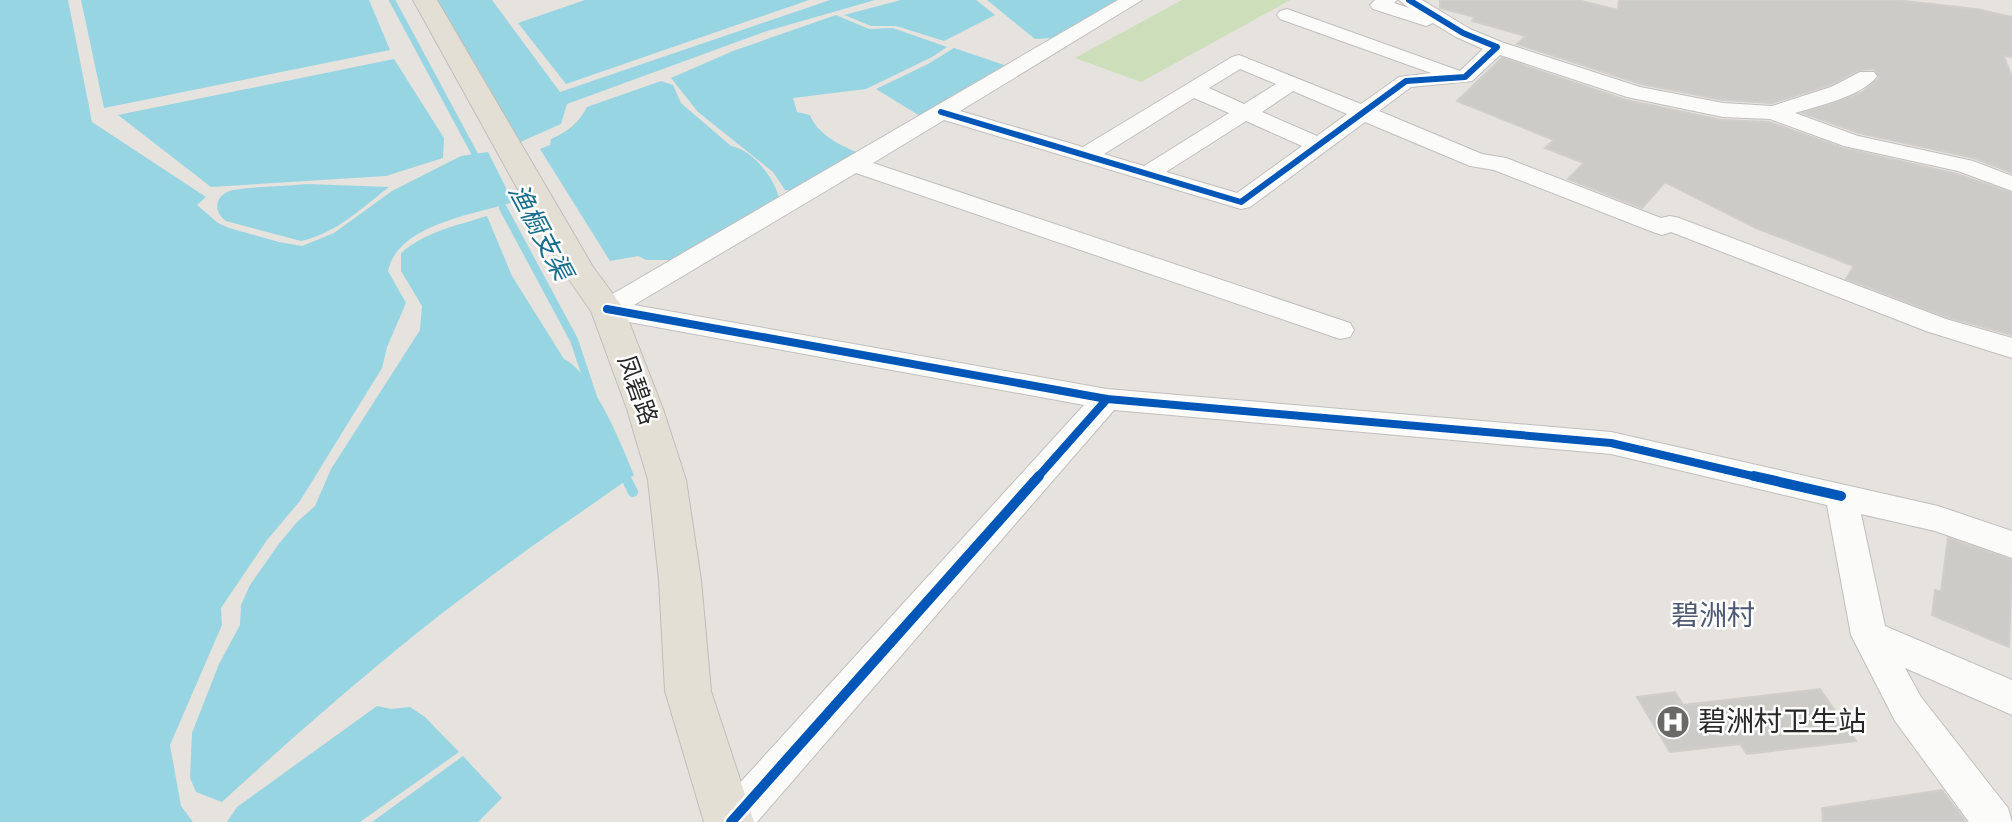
<svg xmlns="http://www.w3.org/2000/svg" width="2012" height="822" font-family="'Varela Round','Noto Sans SC',sans-serif">
  <rect width="100%" height="100%" fill="#e6e2de"/>
  <path fill="#ccdeba" d="M1182,0H1290L1141,82L1075,58Z"/>
  <path fill="#98d5e2" d="M0,0H68L92,122L206,197L197,205L218,223L229,228L279,242L302,246L334,233L392,191L461,156L488,152L513,202C473,215 398,224 388,271L406,303L387,347L382,368L300,501L267,540L221,608L222,625L170,745L181,806L193,822H0Z
    M81,0H369L390,50L104,108Z
    M435,0H492L560,92L830,0H875L767,31L567,104L561,124L518,143Z
    M585,0H809L566,84L518,23Z
    M901,0H976L995,15L944,41L896,26H871L844,15Z
    M987,0H1117L1054,38L1035,39Z
    M836,15L869,29L893,28L947,47L932,57L866,89L793,98L797,112L810,115C817,134 841,146 859,153L792,191L785,190L773,172L698,112L671,78L733,51Z
    M954,48L1007,66L920,116L876,89L928,64Z
    M394,59L444,138L443,158L386,176L211,187L118,115Z
    M661,81L673,85L681,103L731,146C753,150 775,179 779,198L671,260H646L638,256L610,261L540,149L550,145L551,139C567,132 579,123 587,107Z
    M306,184L389,187C362,208 335,234 301,241L226,221C212,211 215,194 233,190C256,186 282,187 306,184Z
    M487,216L512,276L564,359C592,372 622,445 634,475C582,512 529,547 478,586C388,653 304,727 222,802L196,792L190,778L192,733L219,664L240,625L241,605L250,585L278,545L297,522L315,506L331,469L420,330L422,306L401,271V253C427,231 456,226 487,216Z
    M377,706L391,709L410,707L425,717L459,752L360,822H227L237,807Z
    M463,756L502,798L478,822H372Z"/>
  <g fill="none" stroke-linecap="round" stroke-linejoin="round">
    <path stroke="#98d5e2" stroke-width="6" d="M392,0L479,162
      M497,196L504,209"/>
    <path stroke="#98d5e2" stroke-width="8" d="M503,208L574,340L593,397
      M623,472L626,478"/>
    <path stroke="#98d5e2" stroke-width="10" d="M625,476L633,492"/>
  </g>
  <path fill="#cdcbc8" stroke="#d1ceca" stroke-width="2" d="M1440,0H1577L1618,10L1619,0H1895L1976,9L2012,17V57L2004,56L2012,78V173L1974,158L1859,133L1803,113L1863,92L1879,78L1874,69L1859,70L1830,85L1772,103L1723,100L1641,84L1517,44L1526,36L1472,21L1475,17L1440,8Z
    M1502,58L1626,100L1722,120L1769,122L1843,148L1957,174L2012,193V335L1947,317L1846,279L1854,266L1756,228L1665,182L1642,208L1568,179L1584,163L1545,148L1554,140L1457,101Z
    M1948,538L2012,560L2009,647L1932,615L1935,590L1941,592Z
    M1820,689L1856,741L1747,754L1740,744L1670,752L1637,697L1675,692L1683,705Z
    M1942,790L1966,822H1823L1822,808Z"/>
  <g fill="none" stroke-linecap="round" stroke-linejoin="round">
    <defs>
      <path id="minor" d="M1118,0H1142L960,111L1083,147L1232,57L1239,55L1361,104L1399,77L1431,73L1280,19L1277,15L1280,11L1287,9L1460,71L1483,49L1456,37L1433,23L1426,26L1373,9L1370,5L1375,0H1397L1394,3L1409,8L1399,0H1422L1470,29L1504,43L1640,87L1723,103L1772,106L1831,87L1860,72H1874L1877,76C1863,96 1818,106 1795,113L1858,136L1973,161L2012,176V191L1958,171L1844,146L1770,119L1723,117L1627,97L1500,55L1472,81L1411,87L1379,111L1482,154L1506,158L1661,218L1670,216L1679,218L1946,319L2012,338V358L1926,331L1671,232L1662,235L1653,232L1494,170L1470,166L1365,122L1250,207L1241,209L944,120L873,163L1350,323L1354,330L1350,337L1340,339L856,173L634,305L1107,389L1611,432L1938,506L2012,531V558L1935,531L1861,514L1885,626L2012,680V715L1905,668L1921,697L2008,808L2012,822H1969L1895,721L1851,635L1827,505L1611,454L1114,410L757,822H711L717,808L1084,405L607,318L597,315L593,309L597,303ZM1240,69L1276,84L1244,104L1209,88ZM1293,91L1347,114L1317,136L1262,112ZM1194,98L1229,113L1144,166L1104,154ZM1246,121L1302,146L1237,193L1166,172Z"/>
      <path id="major" d="M413,0H437L593,267L624,309L663,409L686,480L701,580L711,691L754,822H704L665,691L659,580L648,480L627,409L591,311L563,271Z"/>
    </defs>
    <use href="#minor" stroke="#c0bfbf" stroke-width="2"/>
    <use href="#major" stroke="#bfbdbc" stroke-width="2"/>
    <use href="#minor" fill="#fbfbfa" fill-rule="evenodd"/>
    <use href="#major" fill="#e4dfd4" fill-rule="evenodd"/>
    <defs>
      <path id="cycleway-far2" d="M941,112L1241,202L1406,81L1465,77L1497,47L1463,33L1409,0"/>
      <path id="cycleway-far1" d="M607,309L1107,399L1611,443L1761,478
        M1037,478L1107,399"/>
      <path id="cycleway" d="M1754,476L1841,496
        M731,822L1039,476"/>
    </defs>
    <use href="#cycleway-far2" stroke="#fff" stroke-width="10"/>
    <use href="#cycleway-far1" stroke="#fff" stroke-width="12"/>
    <use href="#cycleway" stroke="#fff" stroke-width="15"/>
    <use href="#cycleway-far2" stroke="#0057b8" stroke-width="6"/>
    <use href="#cycleway-far1" stroke="#0057b8" stroke-width="8"/>
    <use href="#cycleway" stroke="#0057b8" stroke-width="10"/>
  </g>
  <defs>
    <symbol id="hospital-disc" viewBox="-11 -11 22 22"><circle r="9.5" fill="#6a6968" stroke="#fff"/><path d="M-5-5h3v3.5h4V-5h3V5h-3V1.5h-4V5h-3Z" fill="#fff"/></symbol>
  </defs>
  <g fill-rule="evenodd">
    <use href="#hospital-disc" x="1654" y="703" width="38" height="38"/>
  </g>
  <g text-anchor="middle" dominant-baseline="central" stroke-width="5" stroke-linejoin="round" paint-order="stroke">
    <g font-size="24" fill="#282828" stroke="#fff">
      <text transform="translate(637 390) rotate(70)">凤碧路</text>
    </g>
    <g font-size="26" font-style="italic" fill="#196e8b" stroke="#fff">
      <text transform="translate(540 232) rotate(62)">渔橱支渠</text>
    </g>
    <g font-size="28" fill="#4d5874" stroke="#fff">
      <text x="1713" y="616">碧洲村</text>
    </g>
    <g font-size="28" fill="#282828" stroke="#fff" text-anchor="start">
      <text x="1698" y="722">碧洲村卫生站</text>
    </g>
  </g>
</svg>
